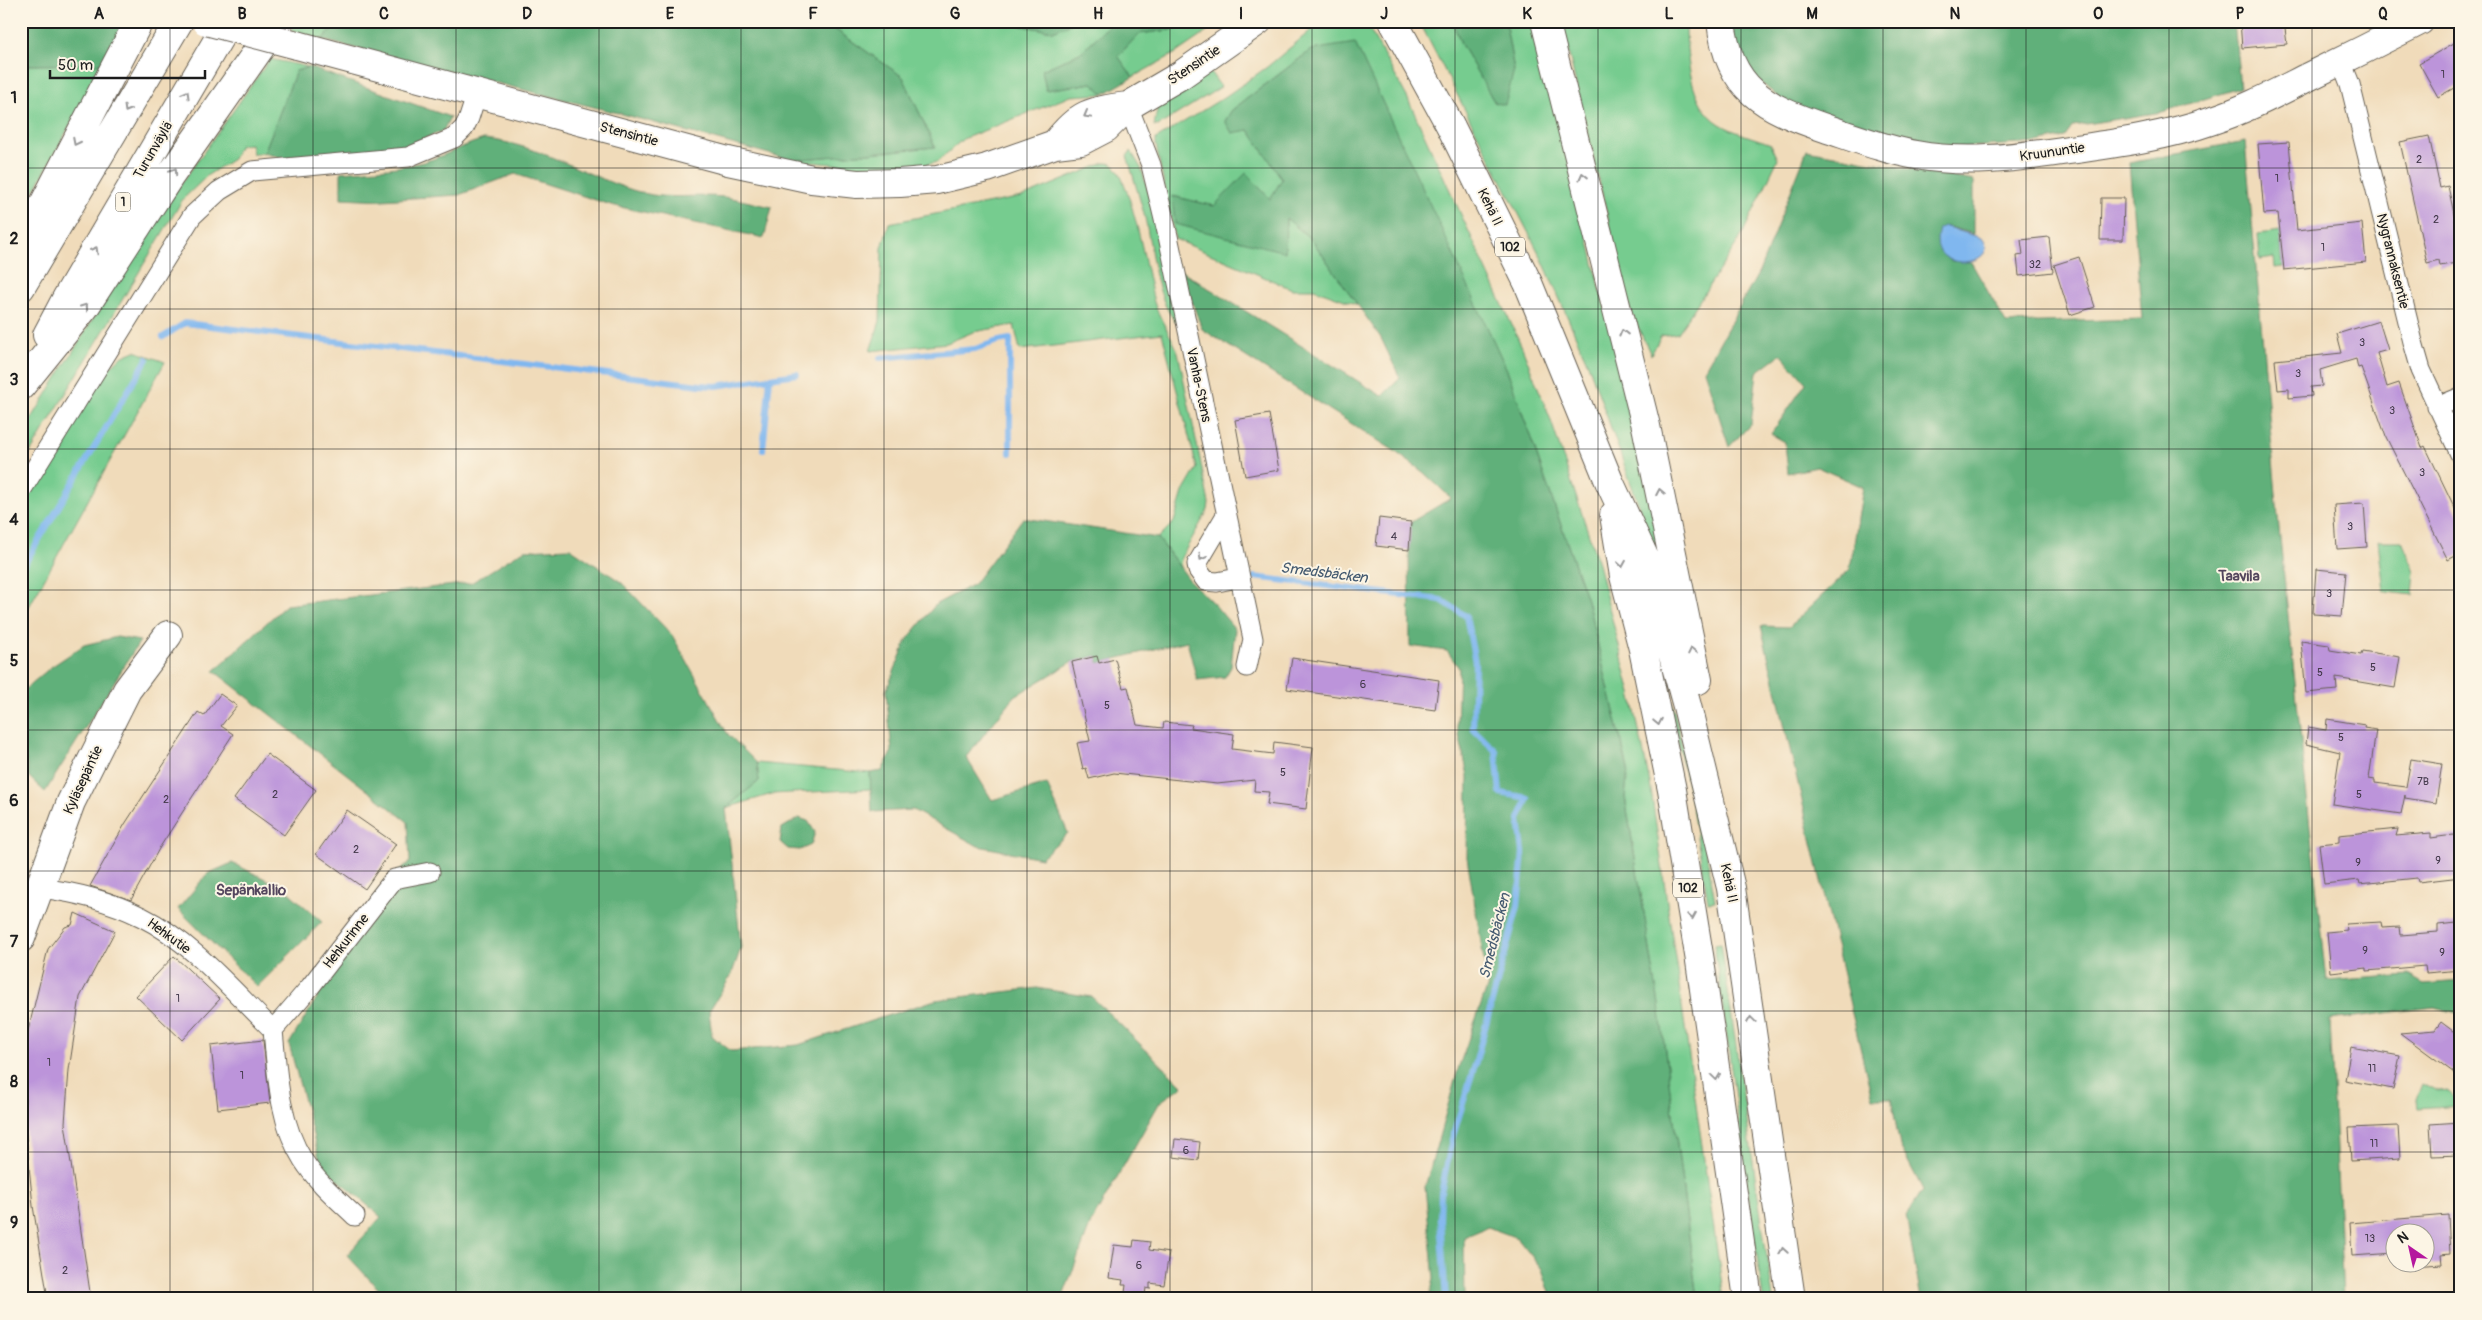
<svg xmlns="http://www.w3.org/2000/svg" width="2482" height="1320" font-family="Pangolin,sans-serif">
  <rect width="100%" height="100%" fill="#fcf5e5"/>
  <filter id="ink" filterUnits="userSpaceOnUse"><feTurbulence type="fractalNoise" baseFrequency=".02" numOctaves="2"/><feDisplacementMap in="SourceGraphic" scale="10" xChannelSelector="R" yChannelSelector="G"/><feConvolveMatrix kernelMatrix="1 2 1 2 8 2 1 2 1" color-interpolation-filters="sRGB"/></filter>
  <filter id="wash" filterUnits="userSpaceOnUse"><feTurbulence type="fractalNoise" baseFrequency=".0096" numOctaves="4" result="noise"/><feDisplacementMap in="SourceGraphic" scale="20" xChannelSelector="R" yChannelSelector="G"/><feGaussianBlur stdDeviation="1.12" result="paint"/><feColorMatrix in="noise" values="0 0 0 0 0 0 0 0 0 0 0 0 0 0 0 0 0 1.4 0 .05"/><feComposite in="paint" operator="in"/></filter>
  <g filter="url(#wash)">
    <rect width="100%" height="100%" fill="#f0dbba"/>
    <path fill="#76cc8f" stroke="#497456" d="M297,21H338L322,40L290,31Z
      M834,21H993L1053,31L1077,21H1114L1080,53L1042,70L1046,90L1093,83L1104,94L1071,96L963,139L937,162L902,171L791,160L935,147L903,77L836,30Z
      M1198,21H1223L1176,53L1133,77L1118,56L1138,34L1199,26Z
      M1322,21H1365L1407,97L1522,347L1550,418L1596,556L1632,697L1650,783L1724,1299H1697L1659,1005L1625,797L1628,769L1587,600L1508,372L1311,50L1232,110L1225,121L1249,130L1283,179L1270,199L1214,206L1173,196L1285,251L1286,218L1312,240L1358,305L1314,289H1292L1175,239L1156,145V139L1226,96L1267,67Z
      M1419,21H1452L1462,46L1495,103L1514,70L1505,21H1530L1567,149L1666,565L1661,567L1588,364L1542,259Z
      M1561,21H1686C1686,54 1689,105 1720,124C1735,133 1755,138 1771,144L1778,159L1741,237L1678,333L1661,336L1651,355L1630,310Z
      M270,59L309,67L296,71L264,153L253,154L251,144L240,145L233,159L208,175L183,199L21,468V436L144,236Z
      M103,64L24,210L21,215V74L29,65Z
      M1211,73L1221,87L1158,126H1154L1158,104L1180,88Z
      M1131,151L1141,168L1150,197L1179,321H1175C1155,297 1152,248 1145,218C1140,199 1134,180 1129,162L1127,156Z
      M1104,163C1107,163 1110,163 1112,164C1130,175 1148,278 1154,302C1160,320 1171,335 1178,352L1209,503L1208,510L1181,558L1180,567L1158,538L1174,522L1183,492L1197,468L1162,333L1020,350L1014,325L973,332L947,343L870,351L880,321L882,248L889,223L1022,197Z
      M2280,231L2283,267L2275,268L2274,258L2260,260L2258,234Z
      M135,351L165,362L21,621V506L106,371L121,357Z
      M2378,541H2402L2415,572L2413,595L2387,592L2384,590Z
      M1649,606L1703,832L1715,901L1708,902L1690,796L1648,609Z
      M757,763L870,773L871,789L772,794L726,808L759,781Z
      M1721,943L1773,1299H1763L1759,1271L1714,944Z
      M2422,1084L2437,1092L2449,1091L2457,1099H2461V1105L2417,1108L2416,1099Z"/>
    <path fill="#60b07a" stroke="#3e664b" d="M21,21H127L103,64L29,65L21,74Z
      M338,21H834L836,30L903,77L935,147L791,160L622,114L322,40Z
      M993,21H1077L1053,31Z
      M1114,21H1198L1200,26L1139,34L1118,56L1133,77L1104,94L1092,83L1046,90L1042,70L1080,53Z
      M1452,21H1505L1514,70L1505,105L1495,103L1462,46Z
      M1730,21H2234L2240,88L2162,112L2073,126L2065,137L2037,143L1932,149L1784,102L1739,64Z
      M1355,43L1508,372L1587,600L1628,769L1625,797L1659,1005L1697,1299H1552L1542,1269L1517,1238L1488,1227L1464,1237L1465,1299H1429L1434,1279L1425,1187L1459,1066L1488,985L1467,857L1468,776L1457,725L1459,668L1447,651L1410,646L1409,550L1411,522L1451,498L1423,472L1393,450L1202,329L1181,271L1382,396L1400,378L1381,338L1312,240L1286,218L1285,252L1175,224L1172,196L1214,206L1246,173L1270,199L1282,179L1249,130L1232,133L1225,121L1232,110L1311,50Z
      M309,67L450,117L443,131L396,150L290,160L264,153L296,71Z
      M484,139C541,144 589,179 643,193C668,200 698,194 724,197C740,199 756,204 772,207L764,238L611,205L515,174L459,195L382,200L341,198V172C371,169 404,169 433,159C451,153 466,144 484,139Z
      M2245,141L2279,528L2326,981L2409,975L2425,984L2461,981V1014L2434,1007L2330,1020L2343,1299H1921L1906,1216L1923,1190L1900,1146L1891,1098H1872L1761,626L1789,627L1850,569L1863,487L1817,467L1788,473L1785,442L1771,434L1806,383L1781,354L1757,372L1751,424L1729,447L1704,370L1759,272L1807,150L1974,181V234L1946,226L1944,256L1952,261L1971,262L2006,323L2142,319L2129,163Z
      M1023,518L1158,538L1191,582L1214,604L1235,629L1231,667L1225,677L1197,680L1187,641L1099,663L1097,656L1072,662L1015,696L966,757L992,800L1047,784L1068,833L1041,858L978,846L913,810L872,812L870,773L882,771L892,751L886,691L907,640L936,604L974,584Z
      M570,548L621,582L672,635L727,733L757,763L759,781L726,808L741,948L731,976L709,1011L712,1036L731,1051L798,1045L935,1000L1037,988L1092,997L1183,1086L1160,1102L1091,1223L1062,1299H382L384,1295L347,1255L381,1217L321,1165L289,1044L390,877L410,862L408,822L214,671L286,605L471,583L524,550Z
      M117,637L140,641L45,792L29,777L24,750V690L51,667L84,645Z
      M799,818L808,821L815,832L811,845L800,850L788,849L780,842L782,828Z
      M232,863L284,888L322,922L257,987L178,909L207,874Z"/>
    <path fill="#80b7ef" stroke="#4e6a86" d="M1943,226L1982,238C2004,266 1924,277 1939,229Z"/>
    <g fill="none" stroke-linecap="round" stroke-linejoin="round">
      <path stroke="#80b7ef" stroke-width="6" d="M163,337L185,323L700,385L716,386L797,374
        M880,358L975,349L998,341L1010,339V453
        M763,450L770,378
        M21,570L147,359
        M1254,577L1441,600L1466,616L1475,662L1473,729L1496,751L1500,793L1528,798L1519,819L1523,852L1518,906L1476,1061L1452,1139L1441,1193L1440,1220L1446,1299"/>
    </g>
    <g id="blocks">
      <path fill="#bc94da" d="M2240,21H2284L2287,44L2242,48Z
        M2461,39V84L2438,97L2419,63Z
        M2429,136L2440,188L2448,186L2461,247V262L2440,266L2439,260L2427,263L2400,142Z
        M2289,142L2297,230L2362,223L2366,262L2284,270L2278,213L2264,214L2258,144Z
        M2101,198H2124L2123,240H2100Z
        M2049,237L2053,272L2019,276L2017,256L2023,255L2021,240Z
        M2079,257L2095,307L2070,315L2054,265Z
        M2379,321L2388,350L2377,353L2387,387L2399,383L2422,448L2425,446L2461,521V553L2448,560L2386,437L2361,367L2358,368L2356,359L2320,370L2322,386L2311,387L2312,396L2289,398V389L2278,390L2275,360L2342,353L2337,334Z
        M1269,414L1279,470L1245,476L1235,420Z
        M2364,503L2367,547L2337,549L2334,505Z
        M1379,518L1411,522L1409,550L1376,546Z
        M2316,569L2346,572L2342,616L2313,614Z
        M2301,641L2329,645L2330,650L2361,655L2362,651L2400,657L2395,688L2336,678L2337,690L2306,693Z
        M1097,656L1099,663L1115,659L1123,688L1128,687L1137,725L1163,728L1164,722L1192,725L1191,728L1234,734L1232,749L1273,754L1274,742L1313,747L1306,809L1267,804L1269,792L1254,791L1255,780L1217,784L1114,773L1089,779L1086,768L1083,769L1077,743L1090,741L1072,662Z
        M1292,658L1439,680L1435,710L1287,689Z
        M220,694L237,706L221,726L233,734L160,847L131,900L90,886L125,824L198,712L204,716Z
        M2327,719L2365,725L2364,728L2376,730L2369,779L2375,780V783L2406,787L2411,759L2442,764L2436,803L2405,798V795L2401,814L2332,804L2340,752L2306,744L2308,727L2326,730Z
        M267,754L316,790L284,835L234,799Z
        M347,810L396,844L365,889L316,854Z
        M2398,829L2396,836L2431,833V838L2461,834V877L2418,882L2417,878L2360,884L2359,880L2324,884L2319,844L2339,842V835Z
        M75,913L115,931L80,997L69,1070L65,1123L91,1299H48L33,1206L24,1117L28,1031L48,949L65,927L72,925Z
        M2381,922L2382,928L2400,927L2401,935L2438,932V925L2457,923L2458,934L2461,933V970L2426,973L2425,966L2367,971V968L2331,972L2327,932L2347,930L2346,924Z
        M174,956L220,999L182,1040L136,996Z
        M2441,1022L2461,1037V1078L2400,1033L2435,1030Z
        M263,1040L270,1103L218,1109L211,1046Z
        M2351,1047L2400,1056L2393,1089L2345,1080Z
        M2461,1122V1155L2432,1156L2430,1124Z
        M2398,1126L2400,1158L2351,1161L2349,1128Z
        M1175,1139L1200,1142L1198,1160L1173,1157Z
        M2448,1215L2450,1254L2441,1255L2442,1264L2412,1266V1262H2424V1232H2394V1253L2352,1256L2350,1223Z
        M1134,1240L1150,1242L1149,1250L1169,1253L1164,1285L1150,1283V1289L1146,1288L1145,1295L1125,1293L1126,1285H1122L1123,1280L1109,1278L1114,1245L1133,1247Z"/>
    </g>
  </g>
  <g filter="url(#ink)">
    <use href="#blocks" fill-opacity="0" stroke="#665f53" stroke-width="1"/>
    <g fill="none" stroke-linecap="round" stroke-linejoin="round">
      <defs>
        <path id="street" d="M2341,61L2350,84L2413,342L2421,370L2461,456
          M1128,106L1151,165L1168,236L1253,639L1247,667
          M2437,407L2461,397
          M21,491L192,216L219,191L252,171L408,157L454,138L464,128L469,118L477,93
          M1226,515L1197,564L1198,570L1206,581L1217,582L1238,578
          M39,888C74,892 110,901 142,917C191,941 234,992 273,1030
          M273,1030L310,987L394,879L430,872
          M273,1030C277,1073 279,1122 303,1160C317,1182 337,1199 355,1216"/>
        <path id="secondary" d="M1721,21C1728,90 1766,108 1825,128C1855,138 1886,150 1916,155C1965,164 2013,158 2062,151C2112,144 2165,137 2213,120C2247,109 2278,92 2310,76C2347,58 2383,40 2420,21
          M297,45L728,161L812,179L857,184L900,183L937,180L987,168L1055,144L1081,141L1106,128L1128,106L1181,75L1258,21
          M1055,144C1079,113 1090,111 1128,106
          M21,938L71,802L127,690L168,635"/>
        <path id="highway" d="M1393,21L1450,125L1528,283L1609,481L1648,565L1687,706L1731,888L1791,1299
          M1545,21L1646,426L1698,680
          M21,248L139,21
          M21,287L179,21
          M47,335L67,297L229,21
          M21,386L85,307L170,176L279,21
          M1614,515L1624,576L1643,649L1672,790L1700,961L1748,1299"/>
      </defs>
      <use href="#street" stroke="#665f53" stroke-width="21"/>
      <use href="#secondary" stroke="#665f53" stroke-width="30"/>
      <use href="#highway" stroke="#665f53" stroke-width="30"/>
      <use href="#street" stroke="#fff" stroke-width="19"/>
      <use href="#secondary" stroke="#fff" stroke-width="28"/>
      <use href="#highway" stroke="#fff" stroke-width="28"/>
      <defs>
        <path id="secondary-bridge" d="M206,21L297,45"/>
      </defs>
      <use href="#secondary-bridge" stroke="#665f53" stroke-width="30" stroke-linecap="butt"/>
      <use href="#secondary-bridge" stroke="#fff" stroke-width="28"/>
    </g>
    <defs><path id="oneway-chevron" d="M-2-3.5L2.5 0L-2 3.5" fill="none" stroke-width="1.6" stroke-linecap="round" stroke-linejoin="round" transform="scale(1.25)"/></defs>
    <g stroke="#999">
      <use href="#oneway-chevron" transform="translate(186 94) rotate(-60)"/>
      <use href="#oneway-chevron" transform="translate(127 109) rotate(120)"/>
      <use href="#oneway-chevron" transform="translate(1087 115) rotate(151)"/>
      <use href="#oneway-chevron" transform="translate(76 142) rotate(117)"/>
      <use href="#oneway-chevron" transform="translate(174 171) rotate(-56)"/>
      <use href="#oneway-chevron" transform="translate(1583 176) rotate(-104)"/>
      <use href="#oneway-chevron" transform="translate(95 250) rotate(-60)"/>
      <use href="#oneway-chevron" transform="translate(85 307) rotate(-54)"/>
      <use href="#oneway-chevron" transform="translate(1623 333) rotate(-104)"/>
      <use href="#oneway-chevron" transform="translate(1660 492) rotate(-101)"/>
      <use href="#oneway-chevron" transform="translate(1202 557) rotate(119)"/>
      <use href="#oneway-chevron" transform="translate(1622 564) rotate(81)"/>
      <use href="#oneway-chevron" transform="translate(1692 651) rotate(-102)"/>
      <use href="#oneway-chevron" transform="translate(1658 722) rotate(79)"/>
      <use href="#oneway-chevron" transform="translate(1692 916) rotate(81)"/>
      <use href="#oneway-chevron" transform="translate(1751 1020) rotate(-98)"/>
      <use href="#oneway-chevron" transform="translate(1716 1077) rotate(82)"/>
      <use href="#oneway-chevron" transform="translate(1783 1251) rotate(-99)"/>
    </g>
  </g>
  <path fill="none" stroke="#1c1c1c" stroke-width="1" stroke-opacity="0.55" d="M170,21V1299M313,21V1299M456,21V1299M599,21V1299M741,21V1299M884,21V1299M1027,21V1299M1170,21V1299M1312,21V1299M1455,21V1299M1598,21V1299M1741,21V1299M1883,21V1299M2026,21V1299M2169,21V1299M2312,21V1299M21,168H2461M21,309H2461M21,449H2461M21,590H2461M21,730H2461M21,871H2461M21,1011H2461M21,1152H2461"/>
  <g text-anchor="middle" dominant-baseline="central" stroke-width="4" stroke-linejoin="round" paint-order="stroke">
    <g font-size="11" fill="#443a4c">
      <text x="2443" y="74">1</text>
      <text x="2419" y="159">2</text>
      <text x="2277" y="178">1</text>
      <text x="2436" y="219">2</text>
      <text x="2323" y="247">1</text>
      <text x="2035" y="264">32</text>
      <text x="2362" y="342">3</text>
      <text x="2298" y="373">3</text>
      <text x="2392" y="410">3</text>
      <text x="2422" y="472">3</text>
      <text x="2350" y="526">3</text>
      <text x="1394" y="536">4</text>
      <text x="2329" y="593">3</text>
      <text x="2373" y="667">5</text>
      <text x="2320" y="672">5</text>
      <text x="1363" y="684">6</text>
      <text x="1107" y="705">5</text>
      <text x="2341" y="737">5</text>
      <text x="1283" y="772">5</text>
      <text x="2423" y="781">7B</text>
      <text x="275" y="794">2</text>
      <text x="2359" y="794">5</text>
      <text x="166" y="799">2</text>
      <text x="356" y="849">2</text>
      <text x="2438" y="860">9</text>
      <text x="2358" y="862">9</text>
      <text x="2365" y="950">9</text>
      <text x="2442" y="952">9</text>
      <text x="178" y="998">1</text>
      <text x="49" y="1062">1</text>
      <text x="2372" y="1068">11</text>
      <text x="242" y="1075">1</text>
      <text x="2374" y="1143">11</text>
      <text x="1186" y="1150">6</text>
      <text x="2370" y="1238">13</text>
      <text x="1139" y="1265">6</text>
      <text x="65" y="1270">2</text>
    </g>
    <g fill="#fcf5e5" stroke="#5f5d58" stroke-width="1">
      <rect x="115.5" y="192.5" width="15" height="19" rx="4"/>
      <rect x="1495" y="237.5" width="30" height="19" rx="4"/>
      <rect x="1673" y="878.5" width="30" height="19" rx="4"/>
    </g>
    <g font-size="12" font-weight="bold" fill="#1c1c1c">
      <text x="123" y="202">1</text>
      <text x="1510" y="247">102</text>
      <text x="1688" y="888">102</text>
    </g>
    <g font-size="14" fill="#1c1c1c" stroke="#fcf5e5">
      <text transform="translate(1194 65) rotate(-34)">Stensintie</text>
      <text transform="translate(629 134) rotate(15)">Stensintie</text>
      <text transform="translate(153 150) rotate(-60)">Turunväylä</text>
      <text transform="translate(2052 152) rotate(-8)">Kruununtie</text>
      <text transform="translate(1490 207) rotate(64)">Kehä II</text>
      <text transform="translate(2393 261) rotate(76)">Nygrannaksentie</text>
      <text transform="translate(1199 385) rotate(78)">Vanha-Stens</text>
      <text transform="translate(83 780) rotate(-65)">Kyläsepäntie</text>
      <text transform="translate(1729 883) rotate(78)">Kehä II</text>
      <text transform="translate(169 936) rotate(36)">Hehkutie</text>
      <text transform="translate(346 941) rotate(-52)">Hehkurinne</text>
    </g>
    <g font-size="15" font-style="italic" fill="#445a70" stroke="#fcf5e5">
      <text transform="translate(1324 573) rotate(7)">Smedsbäcken</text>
      <text transform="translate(1495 936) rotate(-76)">Smedsbäcken</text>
    </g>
    <g font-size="15" font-weight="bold" fill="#54465e" stroke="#fcf5e5">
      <text x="2239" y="576">Taavila</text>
      <text x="251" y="890">Sepänkallio</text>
    </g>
  </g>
  <rect width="2482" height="1320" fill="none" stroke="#fcf5e5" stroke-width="55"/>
  <g transform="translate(2410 1248) rotate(326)"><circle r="24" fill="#fcf5e5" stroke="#a29e95"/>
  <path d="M0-4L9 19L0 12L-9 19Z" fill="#b5179e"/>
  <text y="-8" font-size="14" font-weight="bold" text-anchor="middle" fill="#1c1c1c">N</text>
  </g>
  <path d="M50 70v8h155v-8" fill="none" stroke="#1c1c1c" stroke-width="2.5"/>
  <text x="58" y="70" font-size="15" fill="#1c1c1c" stroke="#fcf5e5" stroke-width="4" paint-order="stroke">50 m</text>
  <rect x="28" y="28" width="2426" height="1264" fill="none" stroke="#1c1c1c" stroke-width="2"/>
  <g font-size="16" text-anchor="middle" font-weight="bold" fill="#1c1c1c">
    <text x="99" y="19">A</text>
    <text x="242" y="19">B</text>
    <text x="384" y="19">C</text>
    <text x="527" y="19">D</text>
    <text x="670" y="19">E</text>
    <text x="813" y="19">F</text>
    <text x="955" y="19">G</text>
    <text x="1098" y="19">H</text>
    <text x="1241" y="19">I</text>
    <text x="1384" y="19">J</text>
    <text x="1527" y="19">K</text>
    <text x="1669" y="19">L</text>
    <text x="1812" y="19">M</text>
    <text x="1955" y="19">N</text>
    <text x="2098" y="19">O</text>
    <text x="2240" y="19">P</text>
    <text x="2383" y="19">Q</text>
    <text x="14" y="103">1</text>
    <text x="14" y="244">2</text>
    <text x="14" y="385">3</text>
    <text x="14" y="525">4</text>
    <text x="14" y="666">5</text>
    <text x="14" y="806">6</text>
    <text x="14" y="947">7</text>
    <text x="14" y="1087">8</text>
    <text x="14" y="1228">9</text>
  </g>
</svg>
